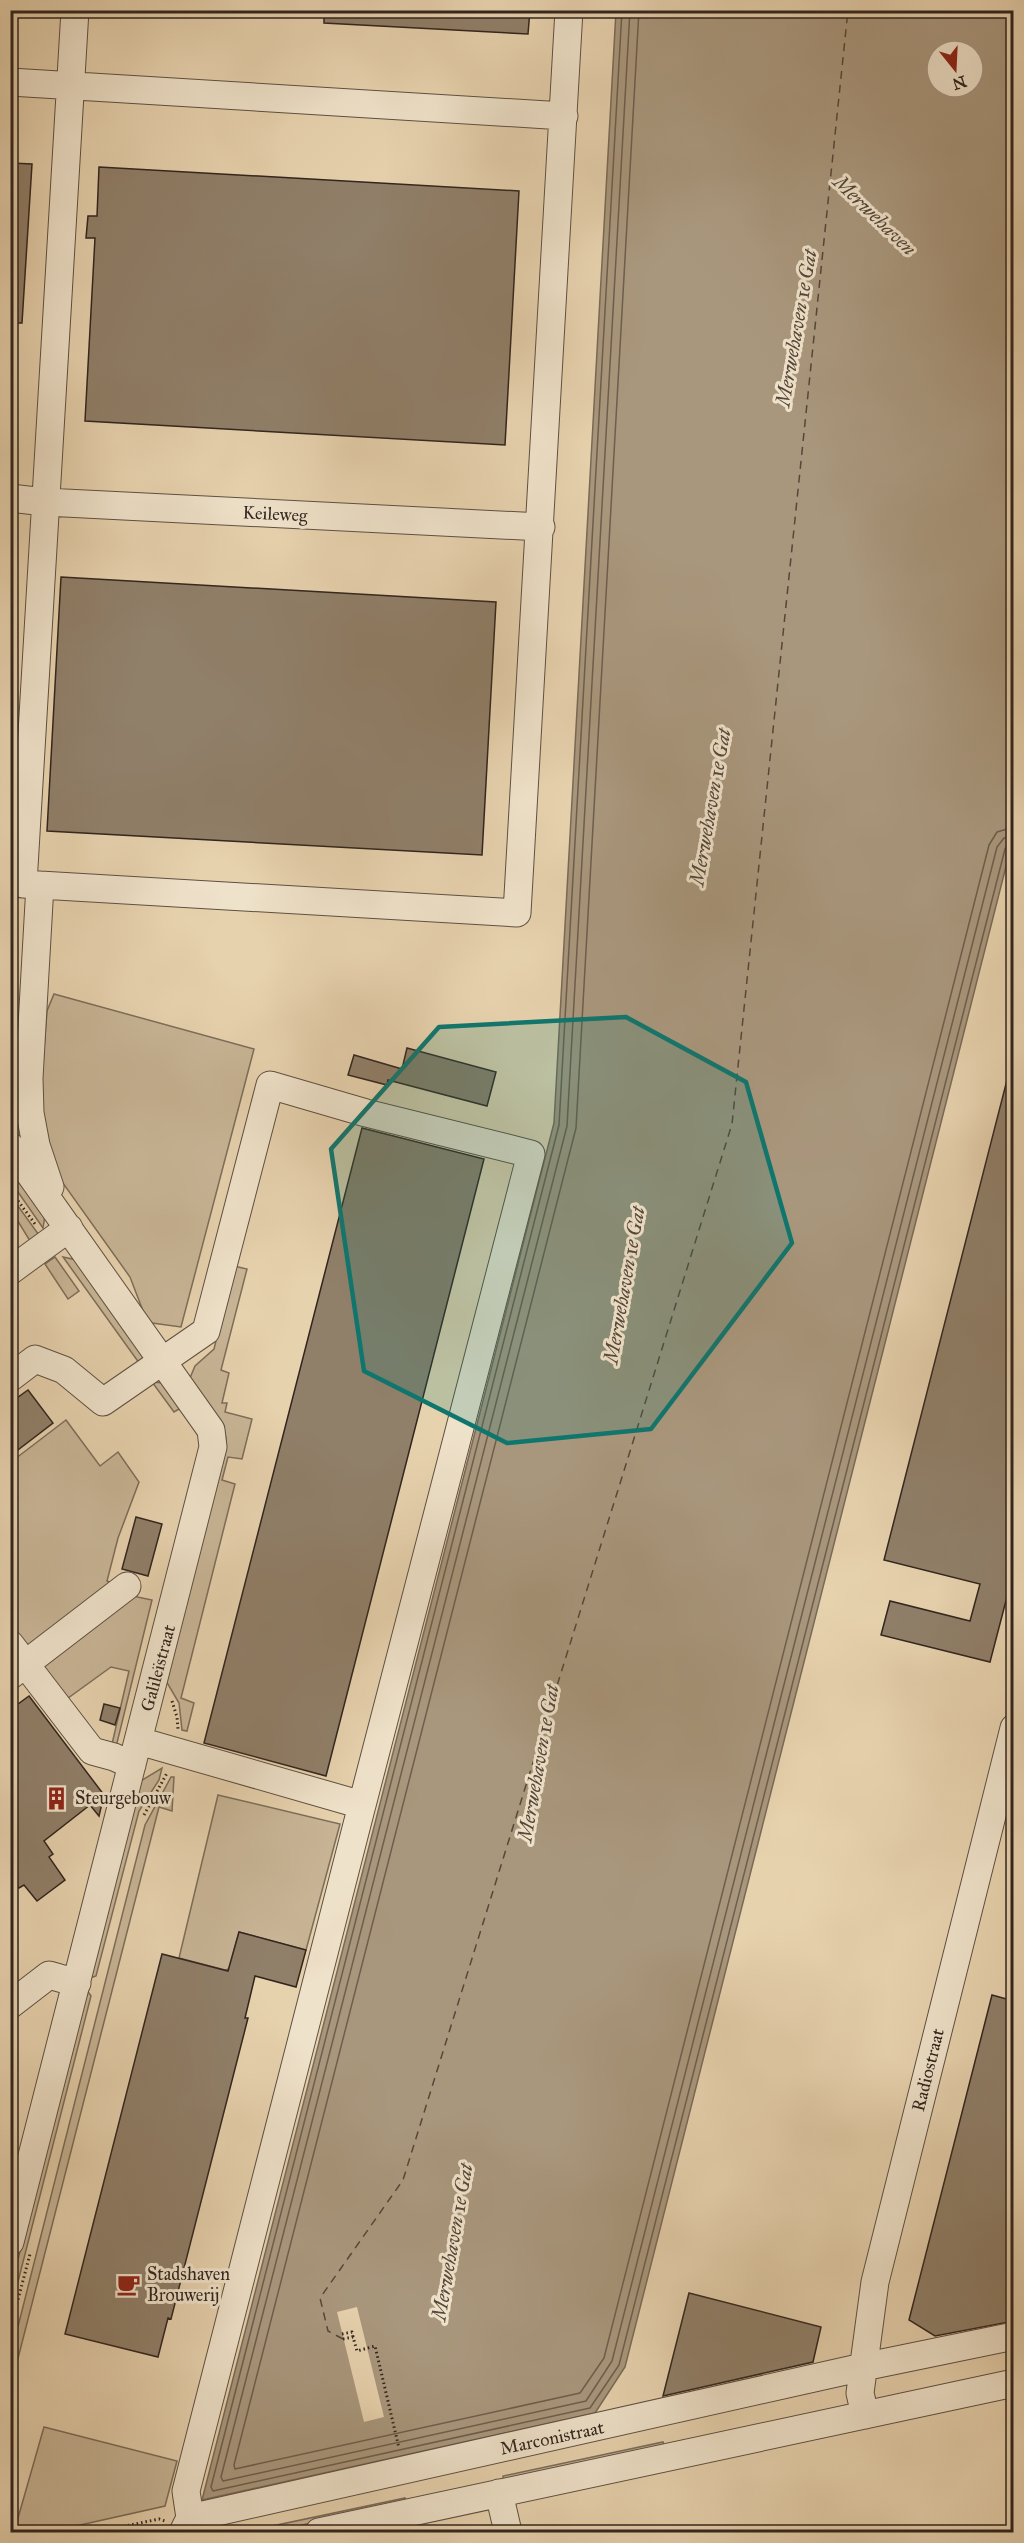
<svg xmlns="http://www.w3.org/2000/svg" width="1024" height="2543" font-family="'IM FELL Great Primer',serif">
  <rect width="100%" height="100%" fill="#e7d2ae"/>
  <filter id="stains"><feTurbulence type="fractalNoise" baseFrequency=".00333" numOctaves="4"/><feColorMatrix values="0 0 0 0 .2 0 0 0 0 .09 0 0 0 0 .02 0 0 0 .5 -.17"/></filter>
  <radialGradient id="worn" r=".72"><stop offset=".6" stop-color="#630" stop-opacity="0"/><stop offset="1" stop-color="#630" stop-opacity=".3"/></radialGradient>
  <path fill="#c8b596" stroke="#7c6d5a" stroke-width="1.5" d="M54,994L254,1049L181,1327L152,1323L145,1316L130,1277L55,1172L39,1115L47,1011Z
    M10,1166L45,1215L43,1228L11,1182Z
    M10,1195L39,1235L30,1241L11,1210Z
    M55,1257L79,1291L68,1299L45,1264Z
    M63,1257L77,1260L145,1355L142,1367Z
    M234,1266L247,1269L221,1370L229,1373L222,1403H227L225,1412L252,1419L242,1459L228,1457L222,1480L235,1484L181,1698L194,1703L187,1731L182,1730L179,1703L166,1681L226,1438L222,1424L190,1378L195,1366L214,1349Z
    M152,1382L164,1383L181,1408L174,1412Z
    M66,1420L100,1466L118,1452L139,1482L118,1538L107,1581L115,1584L27,1652L11,1631V1462Z
    M128,1595L152,1600L116,1747L112,1744L129,1671L111,1667L64,1701L37,1666Z
    M162,1768L159,1780L139,1811L96,1976L90,1978L139,1782Z
    M171,1777H174L172,1811L159,1807L14,2374L11,2372V2354L145,1825Z
    M218,1795L340,1824L306,1950L239,1932L229,1969L225,1970L179,1958Z
    M86,1989L91,1996L11,2309V2287Z
    M44,2427L177,2461L165,2506L49,2532H14Z
    M663,2442L664,2446L503,2481V2476Z
    M405,2498L406,2503L269,2532H244Z"/>
  <path fill="#a9977d" stroke="#796957" stroke-width="1.5" fill-rule="evenodd" d="M616,11H1013V839L625,2367L595,2413L202,2500L554,1123ZM937,51H973V87H937Z"/>
  <path fill="#e7d2ae" d="M357,2307L384,2417L364,2422L337,2312Z"/>
  <g fill="none" stroke-linecap="round" stroke-linejoin="round">
    <path stroke="#6d5e4e" stroke-width="1.5" d="M622,10L559,1125L211,2487L213,2491L590,2408L619,2365L1005,849L1008,844L1014,843
      M630,10L567,1126L221,2477L223,2481L586,2401L612,2361L997,847L1004,838L1014,836
      M639,10L576,1128L234,2465L235,2469L580,2393L604,2358L989,845L997,832L1014,827"/>
    <path stroke="#55473b" stroke-width="1.5" stroke-dasharray="8 6" stroke-linecap="butt" d="M343,2339L328,2331L320,2298L403,2180L732,1124L848,10"/>
  </g>
  <path fill="#907f69" stroke="#31251f" stroke-width="1.5" d="M324,10H530L528,34L324,23Z
    M10,163L32,164L22,323H10Z
    M99,167L519,191L505,445L85,421L95,238H86L88,216H97Z
    M61,577L496,602L482,855L47,831Z
    M407,1048L496,1072L487,1106L388,1080L387,1085L348,1075L354,1055L402,1069Z
    M1008,1076L1014,1077V1570L990,1662L881,1635L890,1601L970,1621L980,1584L884,1560Z
    M362,1128L484,1159L326,1776L204,1743Z
    M28,1390L53,1423L10,1456V1403Z
    M136,1517L162,1524L148,1576L122,1569Z
    M29,1696L104,1795L99,1816L90,1805L44,1841L53,1854L49,1857L65,1880L37,1901L24,1885L19,1888L10,1877V1710Z
    M104,1704L120,1708L115,1725L100,1720Z
    M239,1932L306,1950L296,1987L255,1976L245,2018H248L171,2319L168,2318L158,2357L65,2334L162,1954L228,1971Z
    M992,1995L1014,2001V2321L935,2336L909,2320Z
    M689,2293L821,2327L813,2362L663,2396Z"/>
  <g fill="none" stroke-linecap="round" stroke-linejoin="round">
    <defs>
      <path id="minor" d="M75,10L23,884L517,913L569,10
        M10,82L564,116
        M10,498L45,502L541,527
        M29,1078L40,885
        M10,1097L22,1089L29,1078L30,1113L36,1145L50,1187
        M10,1146L211,1430L213,1447L10,2242
        M10,1271L69,1228
        M10,1378L35,1359L64,1370L103,1402L206,1331L270,1085L366,1113L531,1154L362,1805L139,1741
        M10,1644L92,1751L114,1757L132,1765
        M11,1675L127,1586
        M10,2005L49,1975L77,1983
        M865,2415L860,2393L875,2282L1014,1728
        M499,2493L508,2532
        M190,2518L186,2491L362,1805
        M183,2532L190,2518L863,2367L1014,2336
        M319,2532L1014,2383"/>
    </defs>
    <use href="#minor" stroke="#5e5043" stroke-width="29"/>
    <path stroke="#31251f" stroke-width="3" stroke-dasharray="1.5 3" stroke-linecap="butt" d="M10,1190L35,1224
      M172,1701L177,1717L178,1729
      M144,1815L167,1773
      M10,2330L30,2254
      M342,2334L352,2332L353,2337
      M343,2339L353,2337L357,2351L375,2346L399,2448
      M97,2532L159,2519L165,2521"/>
    <use href="#minor" stroke="#efe2ca" stroke-width="27"/>
  </g>
  <path fill="#0f766e" fill-opacity="0.2" stroke="#0f766e" stroke-width="4.5" stroke-linejoin="round" d="M626,1017L746,1082L792,1243L651,1429L507,1443L364,1371L331,1149L439,1027Z"/>
  <defs>
    <symbol id="building-bare" viewBox="-9 -9 18 18"><path d="M-4-6H4V6H1V3H-1V6H-4ZM-2.5-4.3h1.7v1.8h-1.7ZM.8-4.3h1.7v1.8H.8ZM-2.5-1h1.7V.8h-1.7ZM.8-1h1.7V.8H.8Z" fill="#8f2418" stroke="#efe2ca" stroke-width="2.5" paint-order="stroke"/></symbol>
    <symbol id="cafe-bare" viewBox="-9 -9 18 18"><path d="M-5.5-4.5H6V0H3Q3 3.5 0 3.5H-2.5Q-5.5 3.5-5.5 0ZM3-3.2v2h1.7v-2ZM-6 4.5H4V6H-6Z" fill="#8f2418" stroke="#efe2ca" stroke-width="2.5" paint-order="stroke"/></symbol>
  </defs>
  <g fill-rule="evenodd">
    <use href="#building-bare" x="40" y="1782" width="33" height="33"/>
    <use href="#cafe-bare" x="112" y="2268" width="33" height="33"/>
  </g>
  <g text-anchor="middle" dominant-baseline="central" stroke-width="6" stroke-linejoin="round" paint-order="stroke">
    <g font-size="18" fill="#31251f" stroke="#efe2ca">
      <text transform="translate(275 514) rotate(3)">Keileweg</text>
      <text transform="translate(158 1668) rotate(-75)">Galileïstraat</text>
      <text transform="translate(928 2070) rotate(-76)">Radiostraat</text>
      <text transform="translate(552 2438) rotate(-12)">Marconistraat</text>
    </g>
    <g font-size="18" fill="#31251f" stroke="#efe2ca" text-anchor="start">
      <text x="75" y="1798">Steurgebouw</text>
      <text x="147" y="2274">Stadshaven<tspan x="147" dy="21">Brouwerij</tspan></text>
    </g>
    <g font-size="20" font-style="italic" fill="#55473b" stroke="#efe2ca">
      <text transform="translate(875 215) rotate(44)">Merwehaven</text>
      <text transform="translate(796 328) rotate(-80)">Merwehaven 1e Gat</text>
      <text transform="translate(710 807) rotate(-80)">Merwehaven 1e Gat</text>
      <text transform="translate(624 1285) rotate(-80)">Merwehaven 1e Gat</text>
      <text transform="translate(538 1763) rotate(-80)">Merwehaven 1e Gat</text>
      <text transform="translate(452 2242) rotate(-80)">Merwehaven 1e Gat</text>
    </g>
  </g>
  <rect width="1024" height="2543" fill="none" stroke="#e7d2ae" stroke-width="36"/>
  <rect x="12" y="12" width="1000" height="2519" fill="none" stroke="#31251f" stroke-width="3"/>
  <rect x="18" y="18" width="988" height="2507" fill="none" stroke="#31251f" stroke-width="1.5"/>
  <g transform="translate(955 69) rotate(162)"><circle r="28" fill="#efe2ca" stroke="#a39686" stroke-width="1.5"/>
  <path d="M0-4.5L10 22L0 15L-10 22Z" fill="#8f2418"/>
  <text y="-9" font-size="16" font-weight="bold" text-anchor="middle" fill="#31251f">N</text>
  </g>
  <rect width="100%" height="100%" filter="url(#stains)"/>
  <rect width="100%" height="100%" fill="url(#worn)"/>
</svg>
